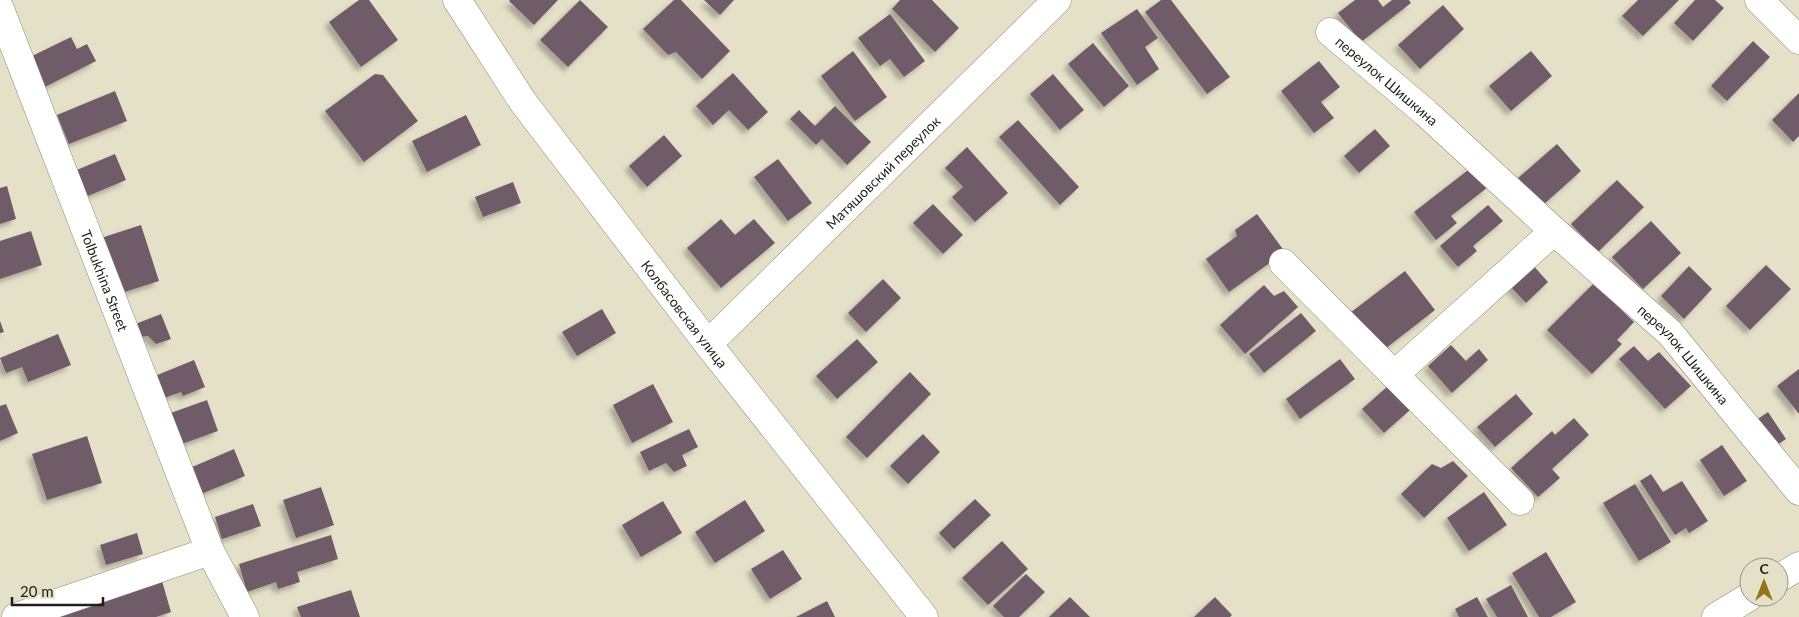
<svg xmlns="http://www.w3.org/2000/svg" width="1799" height="617" font-family="Lato,sans-serif">
  <defs>
    <filter id="shadow"><feDropShadow dx="-4.5" dy="4.5" stdDeviation="2.5" flood-color="#0004"/></filter>
  </defs>
  <rect width="100%" height="100%" fill="#e5e1c9"/>
  <path fill="#705c68" filter="url(#shadow)" d="M359,0H369L398,40L361,67L329,22Z
    M510,0H558L534,25L509,1Z
    M580,0L608,27L568,67L540,40Z
    M674,0H681L730,51L702,79L676,52L668,55L643,29Z
    M704,0H734L720,15Z
    M900,0H932L959,28L935,52L892,9Z
    M1161,0H1171L1230,77L1207,94L1145,12Z
    M1355,0H1378L1383,7L1392,0H1409L1411,3L1361,42L1338,13Z
    M1638,0H1679L1643,36L1622,16Z
    M1695,0H1715L1724,8L1693,41L1674,23Z
    M1443,5L1464,29L1420,69L1398,45Z
    M1137,9L1158,38L1145,47L1159,69L1137,85L1101,33Z
    M890,14L925,61L904,77L890,59L880,66L858,38Z
    M71,37L77,49L87,44L96,61L43,88L28,58Z
    M1753,41L1770,57L1727,101L1711,86Z
    M1093,43L1129,86L1104,107L1068,64Z
    M853,51L887,97L855,121L821,76Z
    M1531,51L1552,76L1511,111L1489,86Z
    M1319,61L1340,87L1321,102L1334,118L1314,133L1281,91Z
    M733,73L768,112L748,130L729,110L713,125L696,106Z
    M375,74L383,75L418,121L364,162L325,111Z
    M1053,74L1084,110L1060,130L1030,94Z
    M115,91L127,121L69,144L57,115Z
    M1799,93V136L1793,142L1772,120Z
    M835,106L871,142L847,165L822,139L816,145L790,119L799,110L815,126Z
    M466,115L481,145L427,172L412,141Z
    M1018,120L1079,187L1060,205L999,137Z
    M1375,129L1390,146L1359,173L1344,156Z
    M664,135L682,156L647,187L629,166Z
    M1557,144L1581,171L1543,205L1518,178Z
    M967,147L1008,193L975,222L952,197L963,187L945,168Z
    M115,154L126,180L83,198L72,172Z
    M778,159L812,203L788,221L754,177Z
    M1472,167L1488,187L1451,216L1457,223L1436,240L1414,212Z
    M1617,180L1644,207L1598,252L1571,224Z
    M513,182L521,203L483,217L475,197Z
    M7,186L16,219L0,224V188Z
    M933,204L963,235L943,254L913,223Z
    M1488,205L1503,221L1473,246L1477,251L1458,267L1440,246Z
    M1257,214L1285,252L1229,292L1206,259L1237,236L1235,230Z
    M721,219L735,235L754,219L775,243L721,288L687,248Z
    M1651,221L1681,253L1643,289L1612,257Z
    M141,225L159,281L115,295L101,238Z
    M31,231L42,265L0,279V241Z
    M1531,263L1548,282L1526,303L1509,285Z
    M1766,265L1791,289L1750,330L1726,306Z
    M1689,266L1712,289L1684,319L1661,296Z
    M1405,271L1435,310L1381,352L1350,313Z
    M883,279L901,298L866,332L848,313Z
    M1594,283L1634,322L1617,340L1622,344L1592,374L1547,330Z
    M1264,285L1274,296L1284,291L1298,307L1245,354L1220,325Z
    M602,309L616,333L577,356L562,332Z
    M1301,313L1316,331L1264,373L1249,354Z
    M161,314L171,339L156,344L148,336L138,337L133,325Z
    M0,321L4,332L0,333Z
    M58,334L71,365L28,382L22,367L6,373L0,358Z
    M857,339L878,362L837,399L816,376Z
    M1451,345L1466,361L1479,349L1488,360L1452,393L1428,366Z
    M1634,346L1648,361L1659,352L1691,386L1665,409L1619,359Z
    M1340,359L1355,379L1300,419L1286,399Z
    M194,360L205,387L183,396L181,392L164,398L155,376Z
    M1799,369V414L1777,386Z
    M910,372L931,394L867,458L846,437Z
    M653,384L673,422L632,443L613,405Z
    M1388,386L1410,410L1384,433L1362,409Z
    M1516,394L1533,414L1495,447L1477,427Z
    M207,400L218,431L179,445L168,414Z
    M6,404L18,433L0,441V406Z
    M1768,412L1786,439L1771,449L1752,423Z
    M1574,418L1589,435L1552,469L1560,478L1538,497L1511,468L1552,431L1555,435Z
    M689,429L698,447L682,455L687,466L674,472L666,463L649,471L640,452Z
    M923,434L940,452L908,484L890,466Z
    M87,436L102,483L47,500L32,454Z
    M1722,445L1747,481L1724,496L1700,460Z
    M234,449L245,476L201,494L190,468Z
    M1453,461L1468,476L1424,518L1401,494L1432,464L1441,468Z
    M1651,474L1663,492L1682,481L1708,521L1689,533L1686,528L1675,535L1640,481Z
    M1635,484L1671,542L1639,561L1603,503Z
    M321,487L334,525L296,538L283,500Z
    M1484,492L1507,525L1469,551L1447,518Z
    M975,499L991,515L954,549L939,533Z
    M745,500L765,531L715,563L695,532Z
    M663,501L682,533L641,557L622,525Z
    M253,504L261,526L222,539L215,517Z
    M137,533L143,554L106,565L100,545Z
    M331,535L338,559L297,572L300,582L278,589L276,582L247,592L239,564Z
    M1002,541L1028,569L988,605L962,578Z
    M783,550L802,579L770,599L751,569Z
    M1546,552L1576,602L1551,617H1539L1512,573Z
    M1026,574L1045,592L1019,617H1004L993,606Z
    M162,581L171,612L156,617H46Z
    M1511,585L1528,617H1497L1486,599Z
    M351,590L360,617H301L297,607Z
    M1070,597L1090,617H1049Z
    M1215,597L1232,615L1230,617H1194Z
    M1477,597L1488,617H1459L1455,609Z
    M827,601L835,617H796Z"/>
  <g fill="none" stroke-linecap="round" stroke-linejoin="round">
    <defs>
      <g id="minor">
        <path id="s1" d="M457,0L523,102L708,344L924,617"/>
        <path d="M1759,0L1799,40"/>
        <path id="s2" d="M0,9L210,551L245,617"/>
        <path id="s3" d="M1330,32L1426,113L1554,231L1670,333L1799,491"/>
        <path d="M1283,263L1520,501"/>
        <path id="s4" d="M708,344L1057,0"/>
        <path d="M1394,375L1554,231"/>
        <path d="M16,617L210,551"/>
      </g>
      <path id="secondary" d="M1779,578L1799,566
        M1716,617L1749,597"/>
    </defs>
    <use href="#minor" stroke="#908c76" stroke-width="29"/>
    <use href="#secondary" stroke="#908c76" stroke-width="29"/>
    <use href="#minor" stroke="#fff" stroke-width="28"/>
    <use href="#secondary" stroke="#fff" stroke-width="28"/>
  </g>
  <g text-anchor="middle" dominant-baseline="central" stroke-width="5" stroke-linejoin="round" paint-order="stroke">
    <g font-size="14" fill="#201e16" stroke="#e5e1c9">
      <text stroke="none"><textPath href="#s3" startOffset="75">переулок Шишкина</textPath></text>
      <text stroke="none"><textPath href="#s4" startOffset="245">Матяшовский переулок</textPath></text>
      <text stroke="none"><textPath href="#s2" startOffset="291">Tolbukhina Street</textPath></text>
      <text stroke="none"><textPath href="#s1" startOffset="388">Колбасовская улица</textPath></text>
      <text stroke="none"><textPath href="#s3" startOffset="479">переулок Шишкина</textPath></text>
    </g>
  </g>
  <g transform="translate(1764 582)"><circle r="24" fill="#e5e1c9" stroke="#969381"/>
  <path d="M0-4L9 19L0 12L-9 19Z" fill="#95741c"/>
  <text y="-8" font-size="14" font-weight="bold" text-anchor="middle" fill="#201e16">С</text>
  </g>
  <path d="M12 597v8h91v-8" fill="none" stroke="#201e16" stroke-width="2.5"/>
  <text x="20" y="597" font-size="15" fill="#201e16" stroke="#e5e1c9" stroke-width="4" paint-order="stroke">20 m</text>
</svg>
